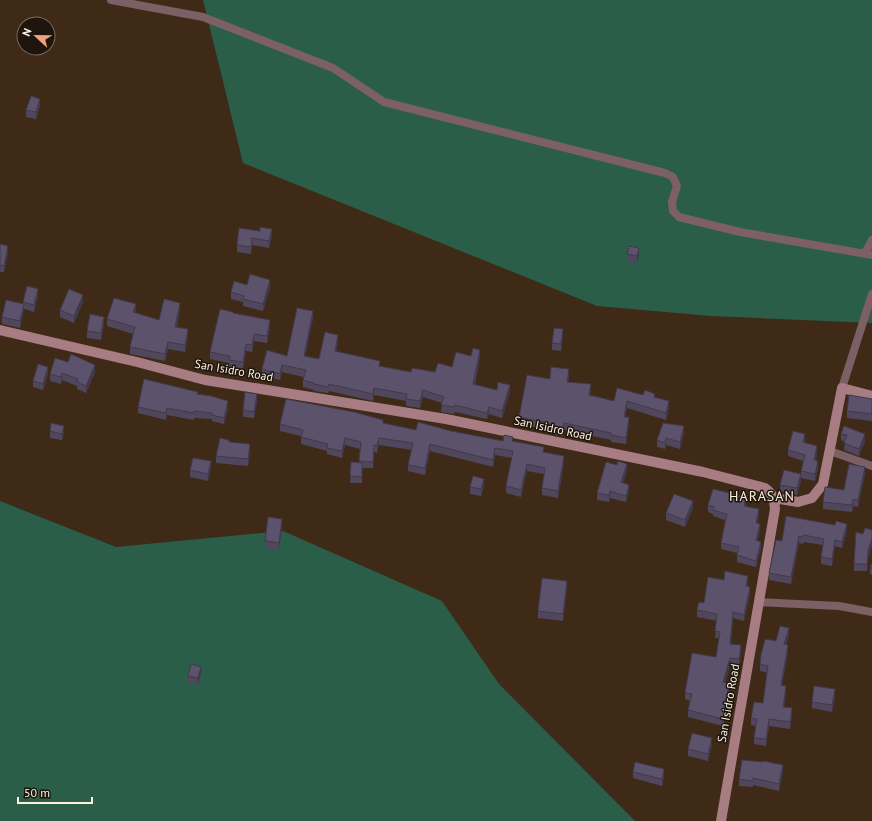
<svg xmlns="http://www.w3.org/2000/svg" width="872" height="821" font-family="'PT Sans',sans-serif">
  <rect width="100%" height="100%" fill="#3e2a16"/>
  <path fill="#2a5e48" d="M203,0H872V323L711,316L597,306L243,163Z
    M0,501L116,547L283,531L442,601L499,684L635,821H0Z"/>
  <g fill="none" stroke-linecap="round" stroke-linejoin="round">
    <path stroke="#7c6065" stroke-width="8" d="M111,0L203,17L333,68L384,102L665,173L673,177L677,186L672,202L673,211L679,217L740,232L872,255
      M865,253L872,240
      M842,388L872,294
      M830,451L872,466
      M759,602L839,606L872,612"/>
    <path stroke="#a77c83" stroke-width="10" d="M0,330L137,362L205,380L446,419L703,472L765,488C773,494 774,498 775,509L721,821
      M774,498L798,502L812,498L823,484L842,388L872,396"/>
  </g>
  <path fill="#50475d" d="M40,106L36,119L26,117V110Z
    M239,228L272,236L269,248L252,245L251,254L237,252V245Z
    M0,244L8,253L4,272H0Z
    M627,254H639L637,263L627,261Z
    M247,285L270,287L263,311L243,306V302L231,299V292Z
    M38,296L34,312L24,309L20,328L2,324V317L23,304V302Z
    M83,302L74,323L60,317V310Z
    M180,310L177,327L188,336L185,352L168,349L165,361L130,354V347L133,334L107,326V319L136,311L135,313L159,320Z
    M233,313L270,327L267,343L254,341L252,352L246,351L243,369L229,367V363L210,359V352Z
    M313,318L305,356L319,359L338,342L336,352L380,366L411,372H435L452,367L480,357L475,385L497,390L510,392L502,418L489,414L487,419L455,412L454,414L441,412L442,403L423,397L420,408L406,406V401L374,395L373,401L329,391L328,393L314,391V390L303,387V380L304,377L282,372L280,380L262,376V369L287,356Z
    M104,324L101,340L87,338V331Z
    M563,336L561,351L552,350V343Z
    M95,372L86,393L77,389V386L62,380L61,384L50,381V374Z
    M48,374L43,390L33,387V381Z
    M569,376L568,382L591,391L590,395L614,401L655,397L669,408L666,420L627,408L625,417L629,424L626,444L611,442V440L564,430L563,436L548,433V430L519,424V417L550,379Z
    M198,394L228,408L224,424L212,421V419L194,418V420L167,415L166,420L138,413V407Z
    M872,399V421L847,418V411Z
    M257,401L254,418L243,417V410Z
    M383,423L416,430L451,431L503,441H513L544,452L564,463L558,498L542,495V488L544,474L527,471L521,497L506,493V486L512,458L495,455L493,467L430,451L425,475L408,471V465L412,450L379,445L377,453L374,452L373,468H362V483H350L351,462H359L360,449L345,445L342,458L327,454V451L301,444V436L280,431V424Z
    M50,431L64,432L62,440L50,438Z
    M684,433L680,449L666,445L665,449L657,447V440Z
    M841,434L865,441L859,456L844,450L845,442L841,440Z
    M805,441L804,443L817,453L816,460L818,468L815,481L801,478V471L803,461L788,456V450Z
    M229,442L250,451L248,466L216,463V456Z
    M211,468L208,481L190,477V470Z
    M627,471L623,483L629,491L626,502L610,498L609,502L597,500V493Z
    M865,474L858,507L853,506L852,512L823,509V502L844,490Z
    M801,481L797,495L780,491V485Z
    M484,486L481,496L470,494V487Z
    M746,504V506L759,515L757,524L760,531L757,541L761,548L756,567L737,562V553L721,549V543L725,520L713,516V514L708,512V505Z
    M693,508L685,527L666,520V513Z
    M786,516L847,531L842,548L835,546L832,566L821,564V557L823,545L804,542L803,544L799,543L791,584L769,580V573L782,541Z
    M282,526L279,550L265,548V541Z
    M872,530V545L868,558L867,571H854V564L863,534Z
    M872,564V575L870,574V568Z
    M724,580L748,583L747,587L750,594L744,621L733,618L731,644L741,652L739,665L730,664L725,683L729,690L723,726L688,717V710L690,701L685,699V693L716,657L719,638H715L717,621L697,617V610Z
    M567,588L563,621L538,618V611Z
    M789,635L786,645L788,652L782,685L786,692L784,707L792,715L790,729L769,726L766,746L754,744V738L756,726L751,725V718L763,703L768,673L760,671V664L776,641Z
    M201,673L198,685L188,683V676Z
    M835,696L832,712L812,708V702Z
    M712,745L708,761L688,756V749Z
    M633,772L664,776L662,786L633,778Z
    M783,772L779,791L753,785V787L739,786V779Z"/>
  <path fill="#41394c" d="M40,99V106L36,119V112Z
    M272,229V236L269,248V241Z
    M8,246V253L4,272V266Z
    M639,248V254L637,263V256Z
    M270,280V287L263,311V304Z
    M38,289V296L34,312V305Z
    M83,295V302L74,323V316Z
    M180,303V310L175,333V327Z
    M24,304V311L20,328V321Z
    M136,304V311L133,319V312Z
    M313,311V318L304,363V356Z
    M104,317V324L101,340V333Z
    M270,320V327L267,343V336Z
    M188,329V336L185,352V345Z
    M563,329V336L561,351V344Z
    M254,334V341L252,352V345Z
    M338,335V342L335,358V351Z
    M168,342V349L165,361V354Z
    M246,344V351L243,369V362Z
    M480,350V357L473,391V384Z
    M95,365V372L86,393V386Z
    M282,365V372L280,380V374Z
    M48,367V374L43,390V384Z
    M62,373V380L61,384V377Z
    M510,385V392L502,418V411Z
    M374,388V395L373,401V394Z
    M423,390V397L420,408V401Z
    M257,394V401L254,418V412Z
    M228,401V408L224,424V418Z
    M627,401V408L624,423V417Z
    M669,401V408L666,420V413Z
    M489,407V414L487,419V413Z
    M167,408V415L166,420V413Z
    M629,417V424L626,444V438Z
    M64,426V432L62,440V434Z
    M684,426V433L680,449V442Z
    M805,434V441L803,449V442Z
    M865,434V441L859,456V449Z
    M345,438V445L342,458V451Z
    M379,438V445L377,453V446Z
    M666,438V445L665,449V443Z
    M250,444V451L248,466V459Z
    M430,444V451L425,475V468Z
    M817,446V453L814,467V460Z
    M495,448V455L493,467V460Z
    M564,456V463L558,498V491Z
    M211,461V468L208,481V474Z
    M818,461V468L815,481V474Z
    M527,464V471L521,497V490Z
    M627,464V471L621,489V482Z
    M865,467V474L858,507V500Z
    M801,474V481L797,495V488Z
    M484,479V486L481,496V489Z
    M629,485V491L626,502V496Z
    M610,491V498L609,502V495Z
    M746,497V504L744,512V506Z
    M853,499V506L852,512V505Z
    M693,501V508L685,527V520Z
    M759,509V515L756,530V523Z
    M282,519V526L279,550V543Z
    M760,524V531L756,547V540Z
    M847,524V531L842,548V542Z
    M799,536V543L791,584V577Z
    M872,538V545L868,558L867,571L868,551Z
    M835,540V546L832,566V559Z
    M761,542V548L756,567V561Z
    M748,576V583L746,593V586Z
    M567,581V588L563,621V614Z
    M750,587V594L744,621V615Z
    M733,612V618L730,651V644Z
    M789,628V635L784,651V644Z
    M741,645V652L739,665V659Z
    M788,645V652L781,692V685Z
    M730,658V664L723,689V682Z
    M201,667V673L198,685V678Z
    M729,684V690L723,726V719Z
    M786,686V692L783,713V707Z
    M835,689V696L832,712V705Z
    M792,708V715L790,729V722Z
    M769,719V726L766,746V739Z
    M712,738V745L708,761V754Z
    M783,765V772L779,791V784Z
    M664,769V776L662,786V779Z"/>
  <path fill="#5d526c" stroke="#41394c" d="M31,96L40,99L36,112L26,110Z
    M260,227L272,229L269,241L252,238L251,247L237,245L239,228L260,231Z
    M0,244L8,246L4,266L0,265Z
    M629,246L639,248L637,256L627,254Z
    M250,274L270,280L263,304L243,299L244,296L231,292L234,281L247,285Z
    M27,286L38,289L34,305L23,302Z
    M69,289L83,295L74,316L60,310Z
    M114,298L136,304L133,312L159,320L164,299L180,303L175,327L188,329L185,345L168,342L165,354L130,347L135,327L107,319Z
    M6,300L24,304L20,321L2,317Z
    M297,308L313,311L304,356L319,359L325,332L338,335L335,351L380,361L379,366L411,372L412,368L435,372L438,363L452,367L456,352L471,356L473,348L480,350L473,384L497,390L498,382L510,385L502,411L489,407L487,413L455,405L454,407L441,405L444,397L423,390L420,401L406,399L407,394L374,388L373,394L329,384L328,387L314,384V383L303,380L306,370L282,365L280,374L262,369L267,350L287,356Z
    M220,309L233,312V313L270,320L267,336L254,334L252,345L246,344L243,362L229,360L230,356L210,352Z
    M90,314L104,317L101,333L87,331Z
    M554,328L563,329L561,344L552,343Z
    M71,354L95,365L86,386L77,382L78,379L62,373L61,377L50,374L55,358L68,362Z
    M38,364L48,367L43,384L33,381Z
    M551,367L569,369L567,382L591,384L589,395L614,401L617,388L643,395L645,390L655,394L654,397L669,401L666,413L627,401L624,417H629L626,438L611,435V433L564,423L563,430L548,427L549,423L519,417L527,375L550,379Z
    M144,379L198,392L197,394L211,396L228,401L224,418L212,415V413L194,411V413L167,408L166,413L138,407Z
    M245,392L257,394L254,412L243,410Z
    M849,395L872,399V414L847,411Z
    M286,399L354,412L383,420V423L416,430L418,422L451,431L503,441L504,435L513,437L512,441L544,447L543,452L564,456L558,491L542,488L545,468L527,464L521,490L506,486L513,451L495,448L493,460L430,444L425,468L408,465L413,443L379,438L377,446L374,445L373,462L359,461L361,442L345,438L342,451L327,448L328,444L301,437L303,430L280,424Z
    M51,423L64,426L62,434L50,431Z
    M663,423L684,426L680,442L666,438L665,443L657,440Z
    M844,426L865,434L859,449L844,443L847,435L841,434Z
    M793,431L805,434L803,442L817,446L814,460L818,461L815,474L801,471L805,455L788,450Z
    M220,438L229,440V442L250,444L248,459L216,456Z
    M193,458L211,461L208,474L190,470Z
    M618,461L627,464L621,482L629,485L626,496L610,491L609,495L597,493L606,462L617,465Z
    M351,462L362,463V477L350,476Z
    M849,464L865,467L858,500L853,499L852,505L823,502L825,487L844,490Z
    M784,470L801,474L797,488L780,485Z
    M473,476L484,479L481,489L470,487Z
    M713,489L746,497L744,506L759,509L756,523L760,524L756,540L761,542L756,561L737,555L739,547L721,543L727,514L713,510L714,507L708,505Z
    M674,494L693,501L685,520L666,513Z
    M786,516L835,525L836,521L847,524L842,542L835,540L832,559L821,557L824,539L804,535L803,537L799,536L791,577L769,573L776,540L782,541Z
    M268,517L282,519L279,543L265,541Z
    M865,528L872,530V538L868,551L867,564H854L856,532L863,534Z
    M871,564H872V568H870Z
    M725,571L748,576L746,586L750,587L744,615L733,612L730,644L741,645L739,659L730,658L723,682L729,684L723,719L688,710L692,694L685,693L692,653L716,657L720,632L715,631L717,614L697,610L699,602L704,603L708,577L724,580Z
    M542,578L567,581L563,614L538,611Z
    M780,626L789,628L784,644L788,645L781,685L786,686L783,707L792,708L790,722L769,719L766,739L754,738L757,719L751,718L754,702L763,703L768,666L760,664L761,655L765,639L776,641Z
    M191,664L201,667L198,678L188,676Z
    M814,686L835,689L832,705L812,702Z
    M692,733L712,738L708,754L688,749Z
    M742,760L763,762L764,761L783,765L779,784L753,778V781L739,779Z
    M635,762L664,769L662,779L633,772Z"/>
  <g text-anchor="middle" dominant-baseline="central" stroke-width="3" stroke-linejoin="round" paint-order="stroke">
    <g font-size="12" fill="#fef1e4" stroke="#1e150c">
      <text transform="translate(234 370) rotate(10)">San Isidro Road</text>
      <text transform="translate(553 428) rotate(12)">San Isidro Road</text>
      <text transform="translate(728 703) rotate(-80)">San Isidro Road</text>
    </g>
    <g font-size="14" letter-spacing="1" fill="#fef1e4" stroke="#1e150c">
      <text x="762" y="496">HARASAN</text>
    </g>
  </g>
  <g transform="translate(36 36) rotate(292)"><circle r="19" fill="#1e150c" stroke="#786d62"/>
  <path d="M0-3L7 15L0 10L-7 15Z" fill="#f1a17d"/>
  <text y="-6" font-size="11" font-weight="bold" text-anchor="middle" fill="#fef1e4">N</text>
  </g>
  <path d="M18 797v6h74v-6" fill="none" stroke="#fef1e4" stroke-width="2"/>
  <text x="24" y="797" font-size="12" fill="#fef1e4" stroke="#1e150c" stroke-width="3" paint-order="stroke">50 m</text>
</svg>
